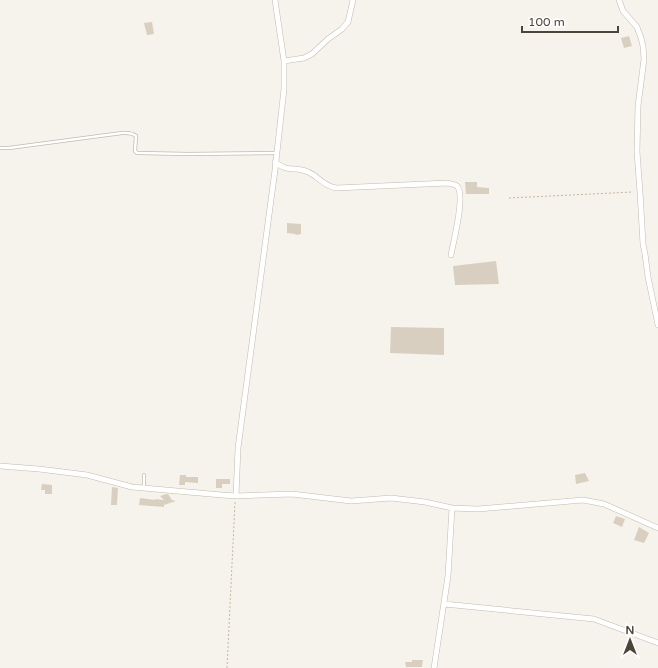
<svg xmlns="http://www.w3.org/2000/svg" width="658" height="668" font-family="'Varela Round',sans-serif">
  <rect width="100%" height="100%" fill="#f6f3ec"/>
  <path fill="#d8cfc1" d="M152,22L154,34L147,35L144,23Z
    M629,36L632,46L624,48L621,38Z
    M465,182H477V187L489,188V194H466Z
    M287,223L301,224V234L296,235L295,234L287,233Z
    M496,261L499,284L455,285L453,266Z
    M391,327L444,328V355L390,353Z
    M585,473L589,481L576,484L575,475Z
    M180,475H186V477H198V483L185,482V485H179Z
    M216,479H230V484H222V488H216Z
    M42,484L52,485V494H45V490H41Z
    M112,487L118,488L117,505H111Z
    M166,494H168L172,500L176,501L164,505V507L139,505L140,498L155,500V499L164,500L160,496Z
    M616,516L625,519L622,527L613,523Z
    M639,527L649,533L644,543L634,540Z
    M412,660H423L422,667H406L405,662H412Z"/>
  <g fill="none" stroke-linecap="round" stroke-linejoin="round">
    <defs>
      <path id="service" d="M0,148H9L122,133C126,133 132,132 136,136L135,151L137,153H139L188,154L276,153
        M144,488V475"/>
      <path id="minor" d="M619,0L623,11L637,27L641,38L643,46L644,59L638,106L637,152L640,192L643,244L645,254L648,277L658,325
        M284,61L304,58L312,54L328,39L342,29L348,22L353,0
        M275,162C288,173 296,166 308,172C320,177 321,185 336,188L448,183C450,184 455,184 457,186C466,195 453,243 451,255
        M0,466L39,469L87,475L132,487L222,495L236,496L292,494L351,501L391,498L425,502L452,508L478,509L583,500L604,504L658,528
        M236,496L238,448L275,170L284,89V61L275,0
        M444,604L594,619L658,643
        M434,668L448,576L452,508"/>
    </defs>
    <use href="#service" stroke="#c2bbae" stroke-width="4"/>
    <use href="#minor" stroke="#c2bbae" stroke-width="6"/>
    <path stroke="#c4b79f" stroke-width="1" stroke-dasharray="2 2" stroke-linecap="butt" d="M509,198L633,192
      M227,668L235,502"/>
    <use href="#service" stroke="#fff" stroke-width="2.5"/>
    <use href="#minor" stroke="#fff" stroke-width="5"/>
  </g>
  <g transform="translate(630 640)" stroke="#ffffff" stroke-width="3" paint-order="stroke">
  <path d="M0-3L7 15L0 10L-7 15Z" fill="#4b4439"/>
  <text y="-6" font-size="11" font-weight="bold" text-anchor="middle" fill="#4b4439">N</text>
  </g>
  <path d="M522 26v6h96v-6" fill="none" stroke="#4b4439" stroke-width="2"/>
  <text x="528" y="26" font-size="12" fill="#4b4439" stroke="#ffffff" stroke-width="3" paint-order="stroke">100 m</text>
</svg>
